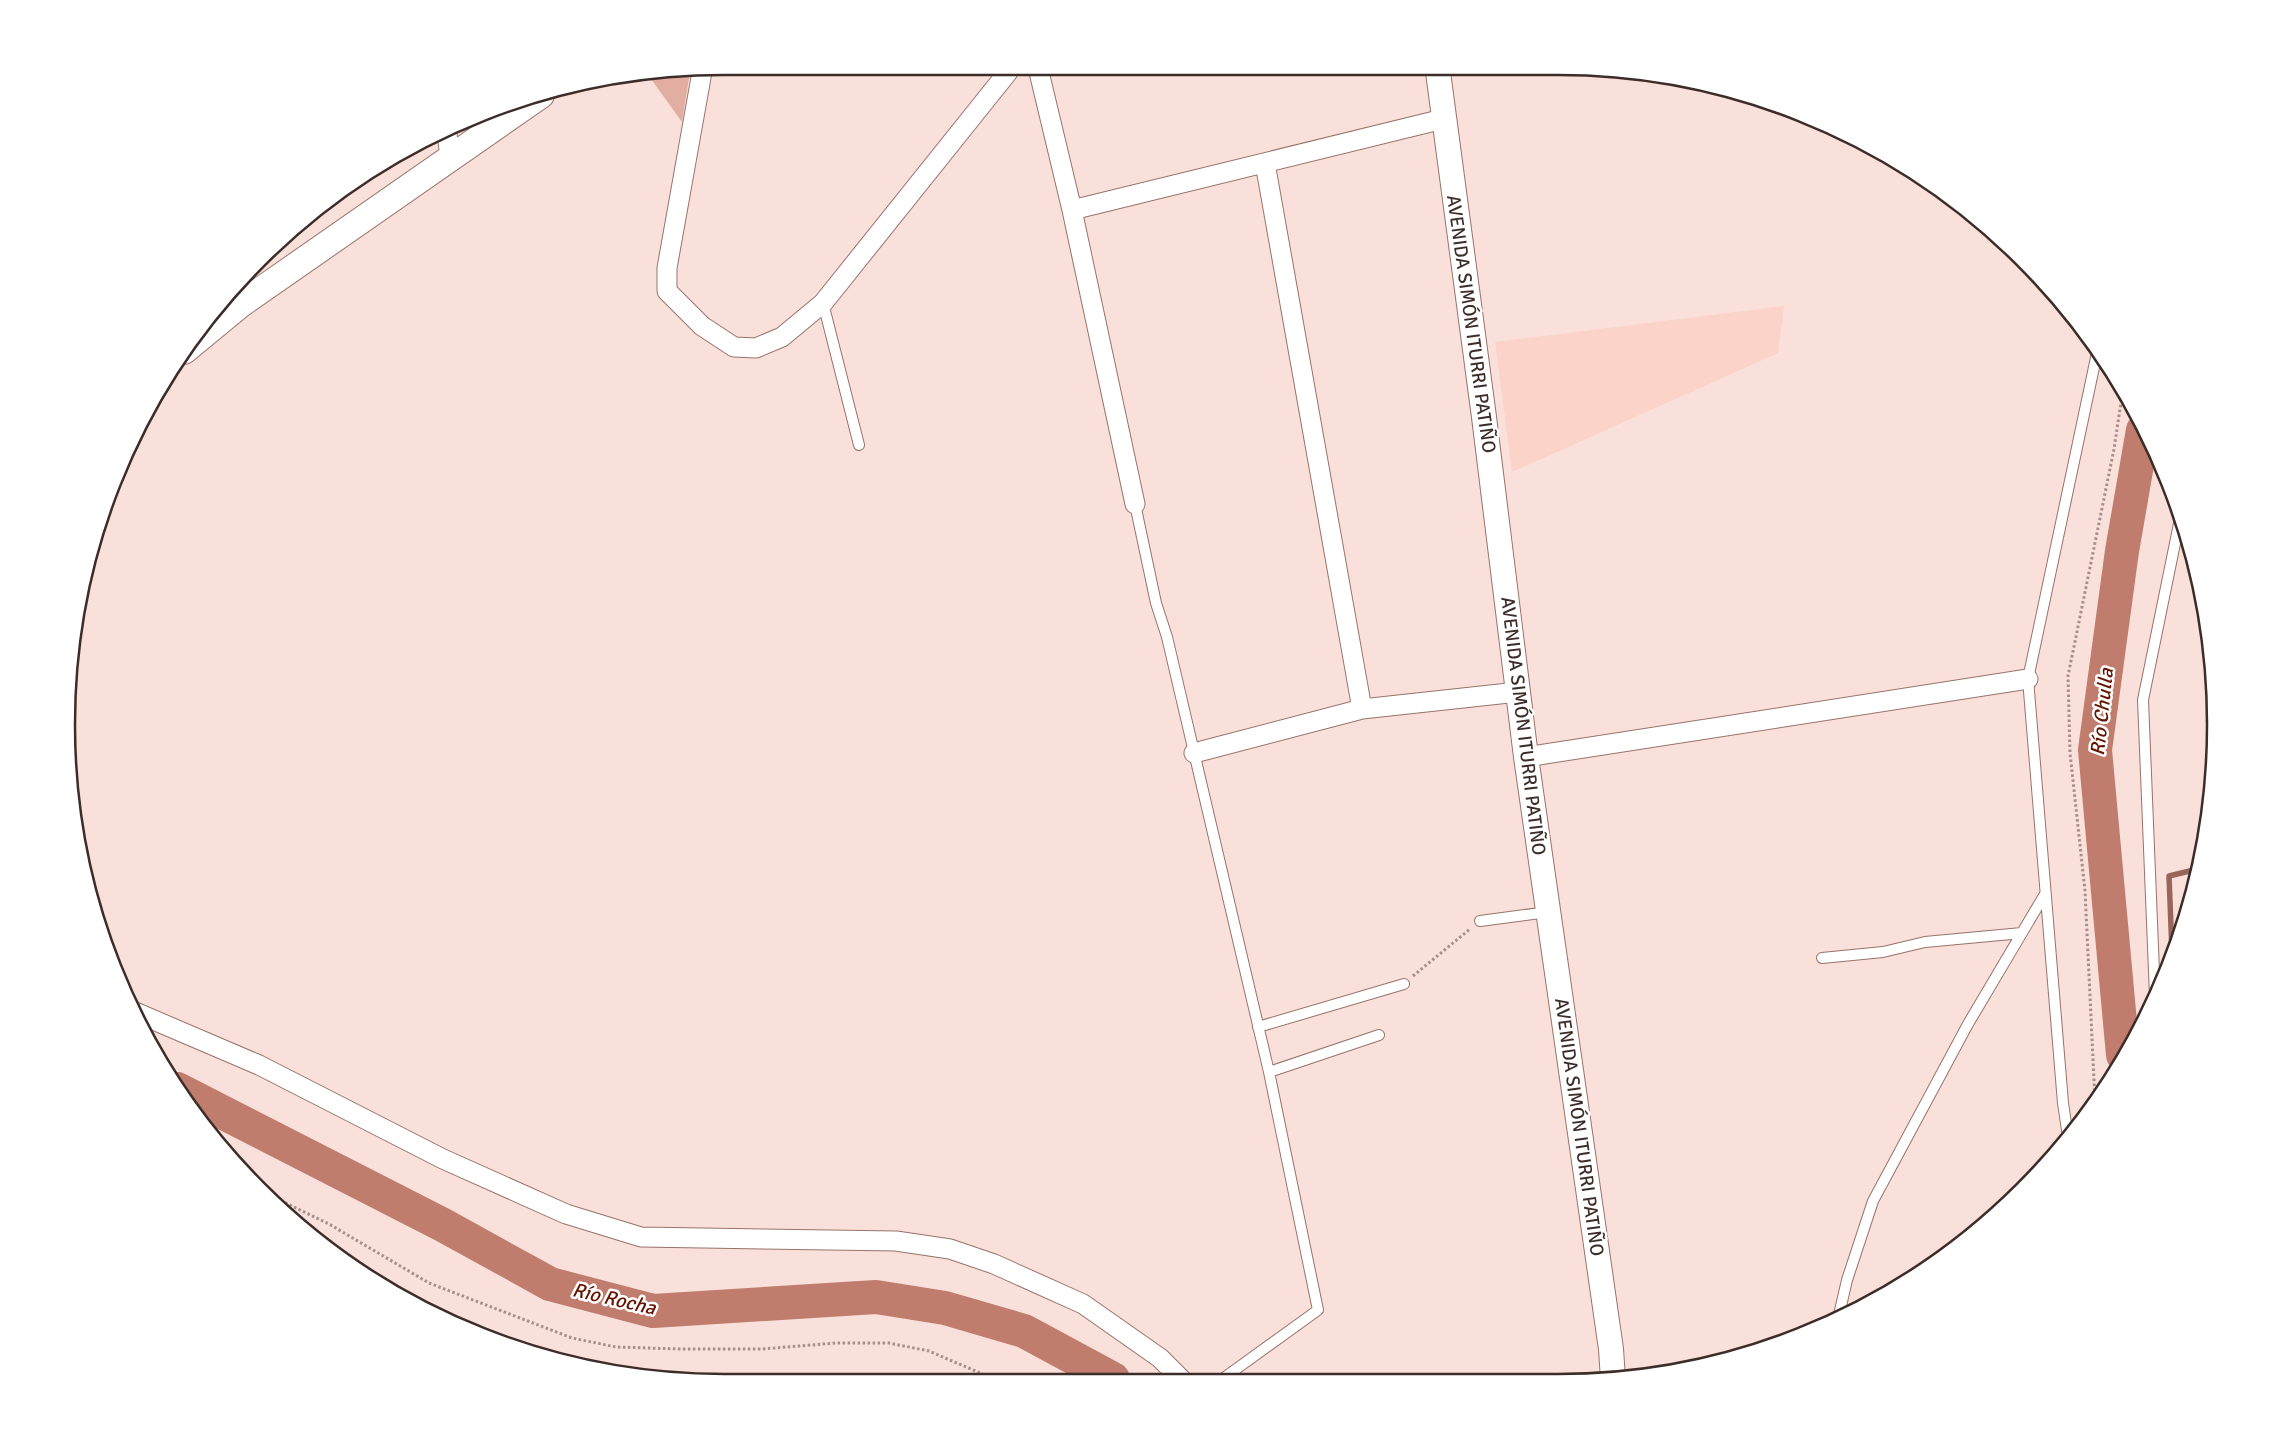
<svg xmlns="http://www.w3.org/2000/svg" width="2282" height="1449" font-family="Signika,sans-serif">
  <rect width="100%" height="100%" fill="#fae0da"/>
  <path fill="#fbd3c9" d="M1784,306L1778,353L1512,472L1495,342Z"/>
  <path fill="#e2aea1" d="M646,72H690L682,122Z"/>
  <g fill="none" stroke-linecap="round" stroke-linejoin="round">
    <path stroke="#996559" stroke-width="5.5" d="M2172,952L2169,876L2198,869"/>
    <path stroke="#c07d6d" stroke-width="34" d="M2123,1055L2095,750L2122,551L2143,430
      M177,1089L443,1225L550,1284L653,1311L876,1297L945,1308L1024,1331L1113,1379"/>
    <defs>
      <path id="service" d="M823,303L859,445
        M1135,504L1156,603L1167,637L1269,1072L1318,1310L1221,1380
        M1480,921L1548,912
        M1822,958L1883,952L1925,942L2022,933
        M2155,996L2143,700L2181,514
        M1258,1027L1404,984
        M1269,1072L1379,1035
        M2068,1137L2063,1103L2028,679L2097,353
        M1838,1319L1847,1280L1873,1201L1968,1024L2045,894"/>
      <path id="minor" d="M702,72L667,268V291L702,326L734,347L756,348L782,337L823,303L1008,72
        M1039,72L1072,210L1135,504
        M447,134L450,157
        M1265,163L1362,709
        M1072,210L1443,119
        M1194,753L1362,709L1518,692
        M1526,757L2028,679
        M135,1012L259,1065L443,1159L566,1214L641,1237L896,1241L950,1249L994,1264L1083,1304L1160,1358L1182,1380"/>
      <path id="tertiary" d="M1438,72L1484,417L1526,757L1611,1349L1613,1379
        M238,284L241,304"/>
      <path id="secondary" d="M184,351L241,304L541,95"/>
    </defs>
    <use href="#service" stroke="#987369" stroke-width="12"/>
    <use href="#minor" stroke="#987369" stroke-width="21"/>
    <use href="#tertiary" stroke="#987369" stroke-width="26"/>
    <use href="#secondary" stroke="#987369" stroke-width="28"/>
    <path stroke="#a58f8a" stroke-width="3" stroke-dasharray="2.5 2.5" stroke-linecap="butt" d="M1413,976L1470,929
      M2095,1101L2085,891L2070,753L2068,676L2114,449L2123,389
      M267,1194L329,1224L429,1283L572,1338L616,1347L680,1349H762L836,1343H889L929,1351L994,1379"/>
    <use href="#service" stroke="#fff" stroke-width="10"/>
    <use href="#minor" stroke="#fff" stroke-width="19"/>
    <use href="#tertiary" stroke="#fff" stroke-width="24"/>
    <use href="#secondary" stroke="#fff" stroke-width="26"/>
  </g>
  <g text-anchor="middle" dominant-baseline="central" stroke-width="5" stroke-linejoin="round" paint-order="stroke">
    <g font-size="19" fill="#3d2d29" stroke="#fff">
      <text transform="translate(1471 324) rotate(82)">AVENIDA SIMÓN ITURRI PATIÑO</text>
      <text transform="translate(1523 726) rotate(83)">AVENIDA SIMÓN ITURRI PATIÑO</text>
      <text transform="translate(1579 1127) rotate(82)">AVENIDA SIMÓN ITURRI PATIÑO</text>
    </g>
    <g font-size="20" font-style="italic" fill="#651501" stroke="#fff">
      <text transform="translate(2102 712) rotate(-84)">Río Chulla</text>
      <text transform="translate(614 1299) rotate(13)">Río Rocha</text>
    </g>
  </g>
  <path d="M0 0H2282V1449H0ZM724 75H1558A649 649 0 0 1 2207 724V725A649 649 0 0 1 1558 1374H724A649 649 0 0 1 75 725V724A649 649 0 0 1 724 75Z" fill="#fff" fill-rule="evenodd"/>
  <path fill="none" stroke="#3d2d29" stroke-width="2.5" d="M724 75H1558A649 649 0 0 1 2207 724V725A649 649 0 0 1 1558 1374H724A649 649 0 0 1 75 725V724A649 649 0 0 1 724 75Z"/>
</svg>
